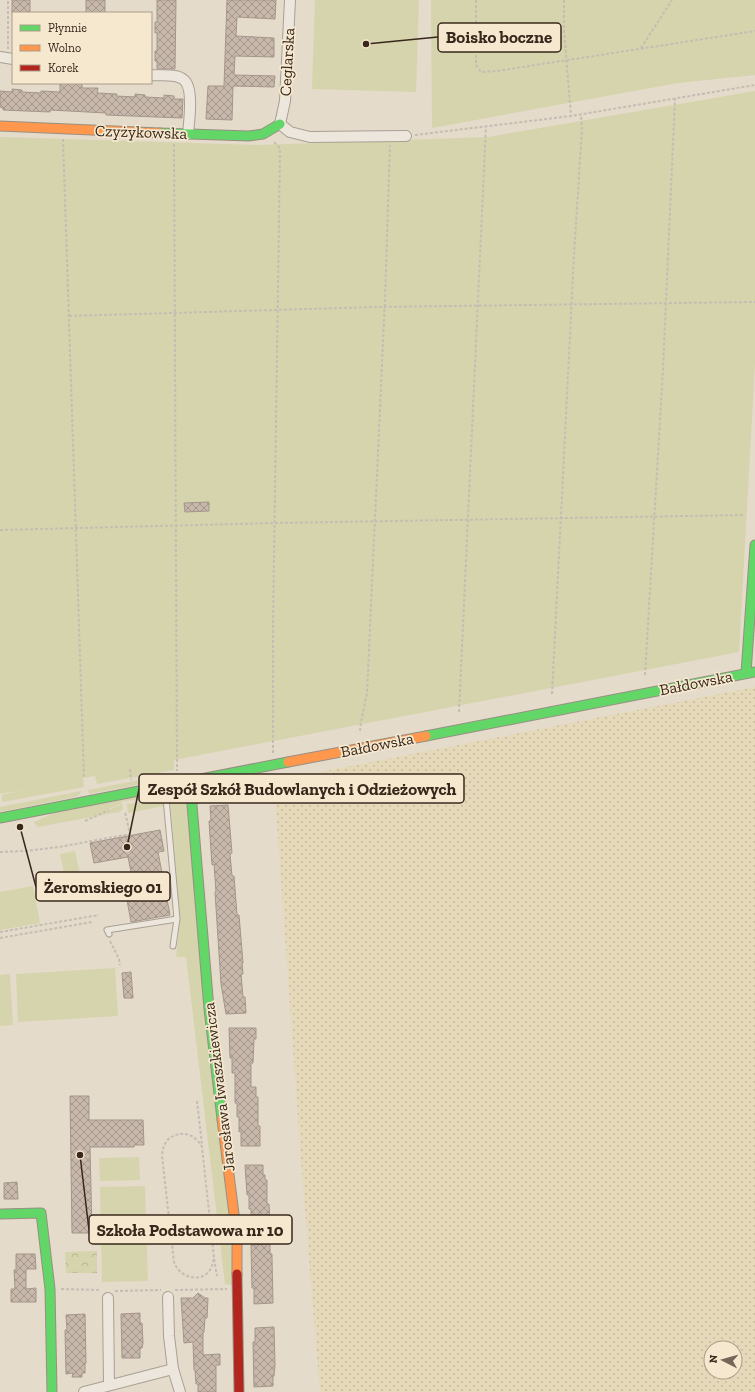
<svg xmlns="http://www.w3.org/2000/svg" width="755" height="1392" font-family="'Zilla Slab',serif">
  <defs>
    <pattern id="farmland-dots" width="8" height="8" patternUnits="userSpaceOnUse"><rect width="8" height="8" fill="#e5d9ba"/><path d="M2 2h.1M6 6h.1" fill="none" stroke="#c5ba9f" stroke-width="1.8" stroke-linecap="round"/></pattern>
    <pattern id="forest-crowns" width="20" height="18" patternUnits="userSpaceOnUse"><rect width="20" height="18" fill="#d6d4ac"/><path d="M2 6a3 3 0 1 1 6 0M12 15a3 3 0 1 1 6 0" fill="none" stroke="#b8b693"/></pattern>
    <pattern id="building-cross-hatch" width="8" height="8" patternUnits="userSpaceOnUse"><rect width="8" height="8" fill="#c8b8ab"/><path d="M0 0l8 8M0 8l8-8" fill="none" stroke="#a3968a"/></pattern>
  </defs>
  <rect width="100%" height="100%" fill="#e4dbca"/>
  <path fill="url(#farmland-dots)" fill-rule="evenodd" d="M755,687V1392H320L301,1159L274,781ZM711,1348H735V1372H711Z"/>
  <path fill="#d6d4ac" d="M315,0H419L416,92L312,89Z
    M431,0H755V75L678,83L432,128Z
    M755,91V364L739,652L174,760V770L97,784L95,776L83,778L84,787L2,802V795L24,790L0,794V137L258,145L488,137Z
    M175,773L176,776L174,778L89,794L88,790Z
    M81,791L80,794L75,797L0,812V807Z
    M153,794H158L160,796L138,800L122,801V803L92,817L38,827L34,823V822L54,813Z
    M185,796L230,1216L233,1285L225,1284L186,957H176L180,921L170,797Z
    M163,798L164,806L128,813L127,804Z
    M122,804L123,809L119,812L96,816Z
    M75,851L81,879L66,882L60,854Z
    M33,886L40,923L0,930V892Z
    M115,968L118,1016L18,1022L16,974Z
    M10,974L13,1025L0,1026V975Z
    M139,1157L140,1180L100,1181L99,1158Z
    M145,1186L148,1281L102,1282L100,1187Z"/>
  <path fill="url(#forest-crowns)" d="M97,1251V1273H66L65,1252Z"/>
  <path fill="url(#building-cross-hatch)" stroke="#a4968a" d="M12,0H30V13H12Z
    M86,0H105V13H86Z
    M157,0H176L175,69H157V61H155V51H157V32L155,33V22H157Z
    M227,0H276L275,19L237,17L236,36L274,38V57L235,56L234,75L275,76L274,87L233,86L232,120L206,119L208,86H224Z
    M60,83H82V88H98L97,93L117,94L116,96L135,97V94L145,95V97L164,98V95L174,96V99H183L182,118L106,115V113L50,110V112L3,110V108L0,107V91L12,92V89L22,90V92L41,93V91L60,92Z
    M209,502V511L185,512L184,503Z
    M228,805L232,853L230,854L232,876H234L237,915H239L243,963H242L243,974H241L243,997H245L246,1013L226,1014L221,984L215,892H216L214,864L212,865L209,821H211L210,806Z
    M160,830L164,851L158,852L170,915L131,922L123,878L132,877L128,857L94,863L90,843Z
    M131,972L133,998H124L122,973Z
    M229,1028H256V1039H254L253,1063H251V1087H256V1097H258V1126H260V1146H241V1131L239,1132V1117H237V1103H235V1073H232V1058H230Z
    M70,1096H89V1120H143L144,1145H134V1147H90L92,1233H72Z
    M245,1165H263V1175H265V1180H267V1204H269L270,1224L251,1225V1209H249V1195H247Z
    M17,1182L18,1199H4V1183Z
    M270,1244V1254H272V1258L273,1303L254,1304V1288H252L251,1245Z
    M16,1254H35L36,1269H26V1289L36,1288V1302H11V1289H15L14,1270H16Z
    M198,1293L205,1298H208L207,1318H205L204,1332H203V1355L220,1354V1365H216V1392H198V1384H196L195,1370H194L193,1342L184,1343L181,1298H193Z
    M140,1313V1323H142L143,1343L142,1348H140V1358H122L121,1314Z
    M85,1314L86,1363H85V1373H82V1377H72L73,1373L66,1374L65,1330H67L66,1315Z
    M274,1327L275,1365L274,1376H273V1386L254,1387L253,1342H255V1328Z"/>
  <g fill="none" stroke-linecap="round" stroke-linejoin="round">
    <defs>
      <path id="lane" d="M109,934L107,930L177,919L165,787
        M173,946L177,919"/>
      <path id="street" d="M290,0L285,101L280,124L290,132L310,137L406,136
        M0,57L13,59
        M151,75C160,76 177,73 184,80C194,88 189,122 188,134
        M168,1297L169,1336L173,1369
        M108,1298L109,1385
        M84,1392L173,1369L180,1392"/>
      <path id="fast" d="M160,133L249,136L263,134L280,124
        M746,673L755,545
        M426,736L755,672
        M190,781L209,1009L222,1119
        M0,818L288,762
        M0,1214L41,1213L50,1289L52,1392"/>
      <path id="slow" d="M0,126L160,133
        M288,762L426,736
        M222,1119L237,1238V1274"/>
      <path id="jam" d="M237,1274L239,1392"/>
    </defs>
    <use href="#lane" stroke="#a9a094" stroke-width="7"/>
    <use href="#street" stroke="#a9a094" stroke-width="12"/>
    <use href="#fast" stroke="#988f84" stroke-width="11"/>
    <use href="#slow" stroke="#988f84" stroke-width="11"/>
    <use href="#jam" stroke="#988f84" stroke-width="11"/>
    <path stroke="#c5bdb3" stroke-width="2" stroke-dasharray="3 2" stroke-linecap="butt" d="M476,0V65L481,72L497,71L755,31
      M564,0V30L571,116
      M641,48L672,0
      M8,49V0
      M415,135L571,116L755,85
      M63,139L84,778
      M174,144L177,771
      M69,316L376,307L755,302
      M0,530L275,523L745,515
      M645,675L663,369L675,98
      M552,694L574,255L582,129L581,114
      M459,712L486,126
      M360,731L361,722L367,693L385,299L390,145
      M273,753V625L280,152L279,147L273,141
      M130,769L131,780
      M85,821L109,810
      M0,852L26,851L59,847L130,834L125,812
      M86,881L93,880
      M0,932L99,915
      M0,938L92,922
      M110,941L119,959L120,965
      M197,1101L202,1145
      M180,1134C190,1133 197,1138 202,1147L214,1258C213,1262 212,1266 210,1270C200,1284 179,1277 174,1262L162,1156C163,1143 168,1136 180,1134Z
      M214,1259L217,1276
      M61,1289L101,1290
      M175,1290L227,1289
      M115,1291L161,1290"/>
    <use href="#lane" stroke="#ece6dd" stroke-width="5"/>
    <use href="#street" stroke="#ece6dd" stroke-width="10"/>
    <use href="#fast" stroke="#63d668" stroke-width="9"/>
    <use href="#slow" stroke="#ff974d" stroke-width="9"/>
    <use href="#jam" stroke="#b3261e" stroke-width="9"/>
  </g>
  <g text-anchor="middle" dominant-baseline="central" stroke-width="3.5" stroke-linejoin="round" paint-order="stroke">
    <g font-size="16" fill="#38281c" stroke="#f6e8cf">
      <text transform="translate(287 62) rotate(-87)">Ceglarska</text>
      <text transform="translate(141 132) rotate(2)">Czyżykowska</text>
      <text transform="translate(696 683) rotate(-11)">Bałdowska</text>
      <text transform="translate(377 745) rotate(-11)">Bałdowska</text>
      <text transform="translate(219 1087) rotate(-97)">Jarosława Iwaszkiewicza</text>
    </g>
  </g>
  <path fill="none" stroke="#38281c" stroke-width="1.5" d="M366 44L438 37M127 847L139 789M20 827L36 887M80 1155L89 1230"/>
  <g fill="#38281c" stroke="#f6e8cf" stroke-width="1.5">
    <circle cx="366" cy="44" r="4"/>
    <circle cx="127" cy="847" r="4"/>
    <circle cx="20" cy="827" r="4"/>
    <circle cx="80" cy="1155" r="4"/>
  </g>
  <g fill="#f6e8cf" stroke="#38281c" stroke-width="1.5">
    <rect x="438" y="23" width="123" height="29" rx="4"/>
    <rect x="139" y="774" width="325" height="29" rx="4"/>
    <rect x="36" y="872" width="134" height="29" rx="4"/>
    <rect x="89" y="1215" width="203" height="29" rx="4"/>
  </g>
  <g font-size="17" text-anchor="middle" font-weight="bold" fill="#38281c">
    <text x="499" y="43">Boisko boczne</text>
    <text x="302" y="795">Zespół Szkół Budowlanych i Odzieżowych</text>
    <text x="103" y="893">Żeromskiego 01</text>
    <text x="190" y="1236">Szkoła Podstawowa nr 10</text>
  </g>
  <rect x="12" y="12" width="140" height="72" fill="#f6e8cf" stroke="#aa9b87"/>
  <rect x="20" y="25" width="20" height="6" fill="#63d668" stroke="#aa9b87"/>
  <text x="48" y="32" font-size="12" fill="#38281c">Płynnie</text>
  <rect x="20" y="45" width="20" height="6" fill="#ff974d" stroke="#aa9b87"/>
  <text x="48" y="52" font-size="12" fill="#38281c">Wolno</text>
  <rect x="20" y="65" width="20" height="6" fill="#b3261e" stroke="#aa9b87"/>
  <text x="48" y="72" font-size="12" fill="#38281c">Korek</text>
  <g transform="translate(723 1360) rotate(276)"><circle r="19" fill="#f6e8cf" stroke="#aa9b87"/>
  <path d="M0-3L7 15L0 10L-7 15Z" fill="#746759"/>
  <text y="-6" font-size="11" font-weight="bold" text-anchor="middle" fill="#38281c">N</text>
  </g>
</svg>
